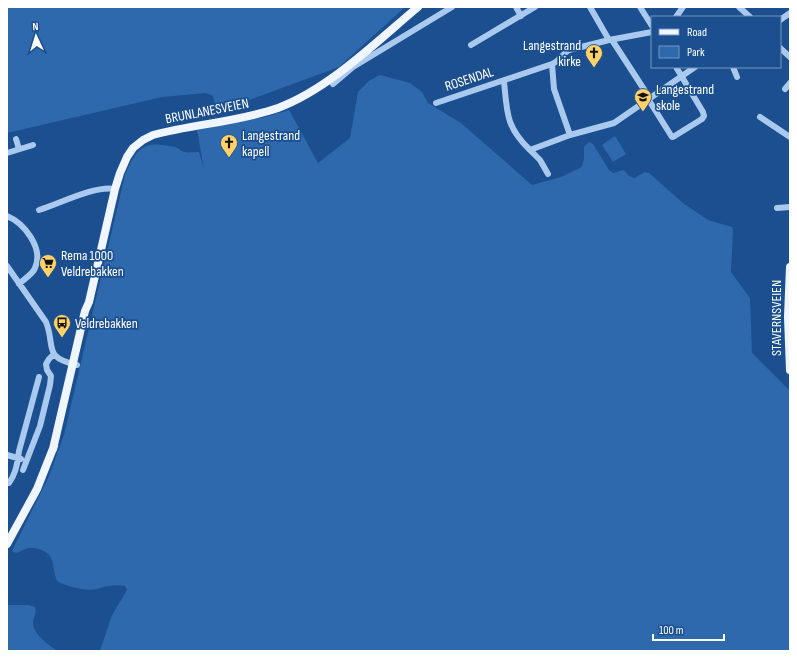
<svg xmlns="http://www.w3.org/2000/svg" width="797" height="658" font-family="'Sofia Sans Condensed',sans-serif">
  <rect width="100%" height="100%" fill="#1b4f8f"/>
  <path fill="#2e69ad" d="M7,7H405L339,67L217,112L213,96L206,93L162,97L7,133Z
    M380,75L410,83L422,92L428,103L461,123L532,185L561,177L582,167L584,158V147L589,142L593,144L609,170L613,173L624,170L629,176L634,178L645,172L649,173L683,203L708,220L732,227L733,230L731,272L750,298L752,353L790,391V651H100L112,615L127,590L125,586C115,584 106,586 97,589C87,592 65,586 57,581C54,574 54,567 52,560C49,551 36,547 28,548C24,549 20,552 16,553L12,551L49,476L64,435L125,175C137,147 144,140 175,147C179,148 180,151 184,152C188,153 195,152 199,152L204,169L197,130L265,117L289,110L318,163L350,138L358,92L369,81Z
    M615,136L626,154L613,162L602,145Z
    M7,605H28L35,607C37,615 34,615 33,622C33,635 48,644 57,651H7Z"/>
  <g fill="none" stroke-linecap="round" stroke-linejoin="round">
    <path stroke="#a9c9ee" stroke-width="6" d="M516,7L521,16
      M590,7L609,40
      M640,7L652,26
      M739,7L750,17
      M676,17L683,7
      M780,20L790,13
      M612,40L647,94L650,102L672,137H673L702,119L704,116L703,112L676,67
      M471,45L535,7
      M780,48L790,57
      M733,67L737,77
      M504,81C507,113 506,127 530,150L570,135L554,89L552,64
      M333,84L353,67L452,7
      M785,89L790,83
      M436,103L552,64C560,61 562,54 569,50L609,40L652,32
      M760,117L790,137
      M570,135L614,123L695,67
      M16,139L19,149
      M530,150L540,160L548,174
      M7,153L33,145
      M777,208L790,207
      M39,210C59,204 95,185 115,189
      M7,216C24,223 44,248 35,268C33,274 24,279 19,284
      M7,266L46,322C56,347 42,357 77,365
      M7,455L21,459
      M23,470L40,426L50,385L51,376L47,370L46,364L49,359L54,354
      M7,483H9C15,475 18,462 19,451L39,377"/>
    <path stroke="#f0f6ff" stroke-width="8" d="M790,267L788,317L790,370
      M53,449L85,311L89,302L115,189L120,173L127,157L133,148L143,140L153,135C194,124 238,122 278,108C329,89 376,42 418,7
      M7,544L37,489L54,446"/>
  </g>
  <defs>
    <symbol id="church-pin" viewBox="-11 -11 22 30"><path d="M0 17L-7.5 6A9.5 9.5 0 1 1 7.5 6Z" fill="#ffd166" stroke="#1b4f8f"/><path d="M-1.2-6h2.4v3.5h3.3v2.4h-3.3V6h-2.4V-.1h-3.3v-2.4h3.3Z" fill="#111"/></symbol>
    <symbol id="school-pin" viewBox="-11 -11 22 30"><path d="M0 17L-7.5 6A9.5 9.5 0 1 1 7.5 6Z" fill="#ffd166" stroke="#1b4f8f"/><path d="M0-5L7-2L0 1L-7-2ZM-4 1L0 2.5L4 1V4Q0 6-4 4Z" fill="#111"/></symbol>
    <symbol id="supermarket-pin" viewBox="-11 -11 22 30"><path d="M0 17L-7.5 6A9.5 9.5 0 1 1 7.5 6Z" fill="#ffd166" stroke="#1b4f8f"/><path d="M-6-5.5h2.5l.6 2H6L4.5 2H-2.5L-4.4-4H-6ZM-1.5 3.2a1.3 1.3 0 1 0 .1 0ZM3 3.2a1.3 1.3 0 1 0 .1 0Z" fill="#111"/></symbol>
    <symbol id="bus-pin" viewBox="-11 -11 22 30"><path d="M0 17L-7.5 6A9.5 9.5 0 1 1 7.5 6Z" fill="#ffd166" stroke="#1b4f8f"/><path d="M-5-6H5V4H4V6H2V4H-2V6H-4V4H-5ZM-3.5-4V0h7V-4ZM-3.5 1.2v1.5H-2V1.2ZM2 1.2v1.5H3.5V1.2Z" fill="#111"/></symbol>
  </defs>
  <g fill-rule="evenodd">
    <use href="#church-pin" x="584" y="43" width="20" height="27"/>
    <use href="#school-pin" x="633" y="87" width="20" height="27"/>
    <use href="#church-pin" x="219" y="133" width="20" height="27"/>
    <use href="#supermarket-pin" x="38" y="253" width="20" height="27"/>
    <use href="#bus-pin" x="52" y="313" width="20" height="27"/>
  </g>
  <g text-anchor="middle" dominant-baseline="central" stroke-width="3.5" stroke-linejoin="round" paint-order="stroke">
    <g font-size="14" fill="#fff" stroke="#1b4f8f" text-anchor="start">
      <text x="581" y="45" text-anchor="end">Langestrand<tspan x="581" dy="16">kirke</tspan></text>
      <text x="656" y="89">Langestrand<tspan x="656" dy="16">skole</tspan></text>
      <text x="242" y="135">Langestrand<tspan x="242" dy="16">kapell</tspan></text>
      <text x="61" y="255">Rema 1000<tspan x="61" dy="16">Veldrebakken</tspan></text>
      <text x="75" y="323">Veldrebakken</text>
    </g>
    <g font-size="14" fill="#fff" stroke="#1b4f8f">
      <text transform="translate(469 79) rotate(-18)">ROSENDAL</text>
      <text transform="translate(207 111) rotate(-11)">BRUNLANESVEIEN</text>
      <text transform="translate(776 318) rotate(-90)">STAVERNSVEIEN</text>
    </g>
  </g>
  <rect width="797" height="658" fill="none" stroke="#ffffff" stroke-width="16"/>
  <rect x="651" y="16" width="130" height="52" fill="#1b4f8f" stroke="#7695bc"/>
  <rect x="659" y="29" width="20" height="6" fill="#f0f6ff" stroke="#7695bc"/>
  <text x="687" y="36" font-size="12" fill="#ffffff">Road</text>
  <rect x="659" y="46" width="20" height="12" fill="#2e69ad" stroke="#7695bc"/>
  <text x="687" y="56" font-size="12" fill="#ffffff">Park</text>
  <g transform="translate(36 36) rotate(356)" stroke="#1b4f8f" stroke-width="3" paint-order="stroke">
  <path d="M0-3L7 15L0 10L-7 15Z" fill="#ffffff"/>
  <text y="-6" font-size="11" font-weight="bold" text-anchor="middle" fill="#ffffff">N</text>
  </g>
  <path d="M653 634v6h71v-6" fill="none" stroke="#ffffff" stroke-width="2"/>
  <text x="659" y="634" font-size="12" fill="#ffffff" stroke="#1b4f8f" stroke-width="3" paint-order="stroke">100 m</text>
</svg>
